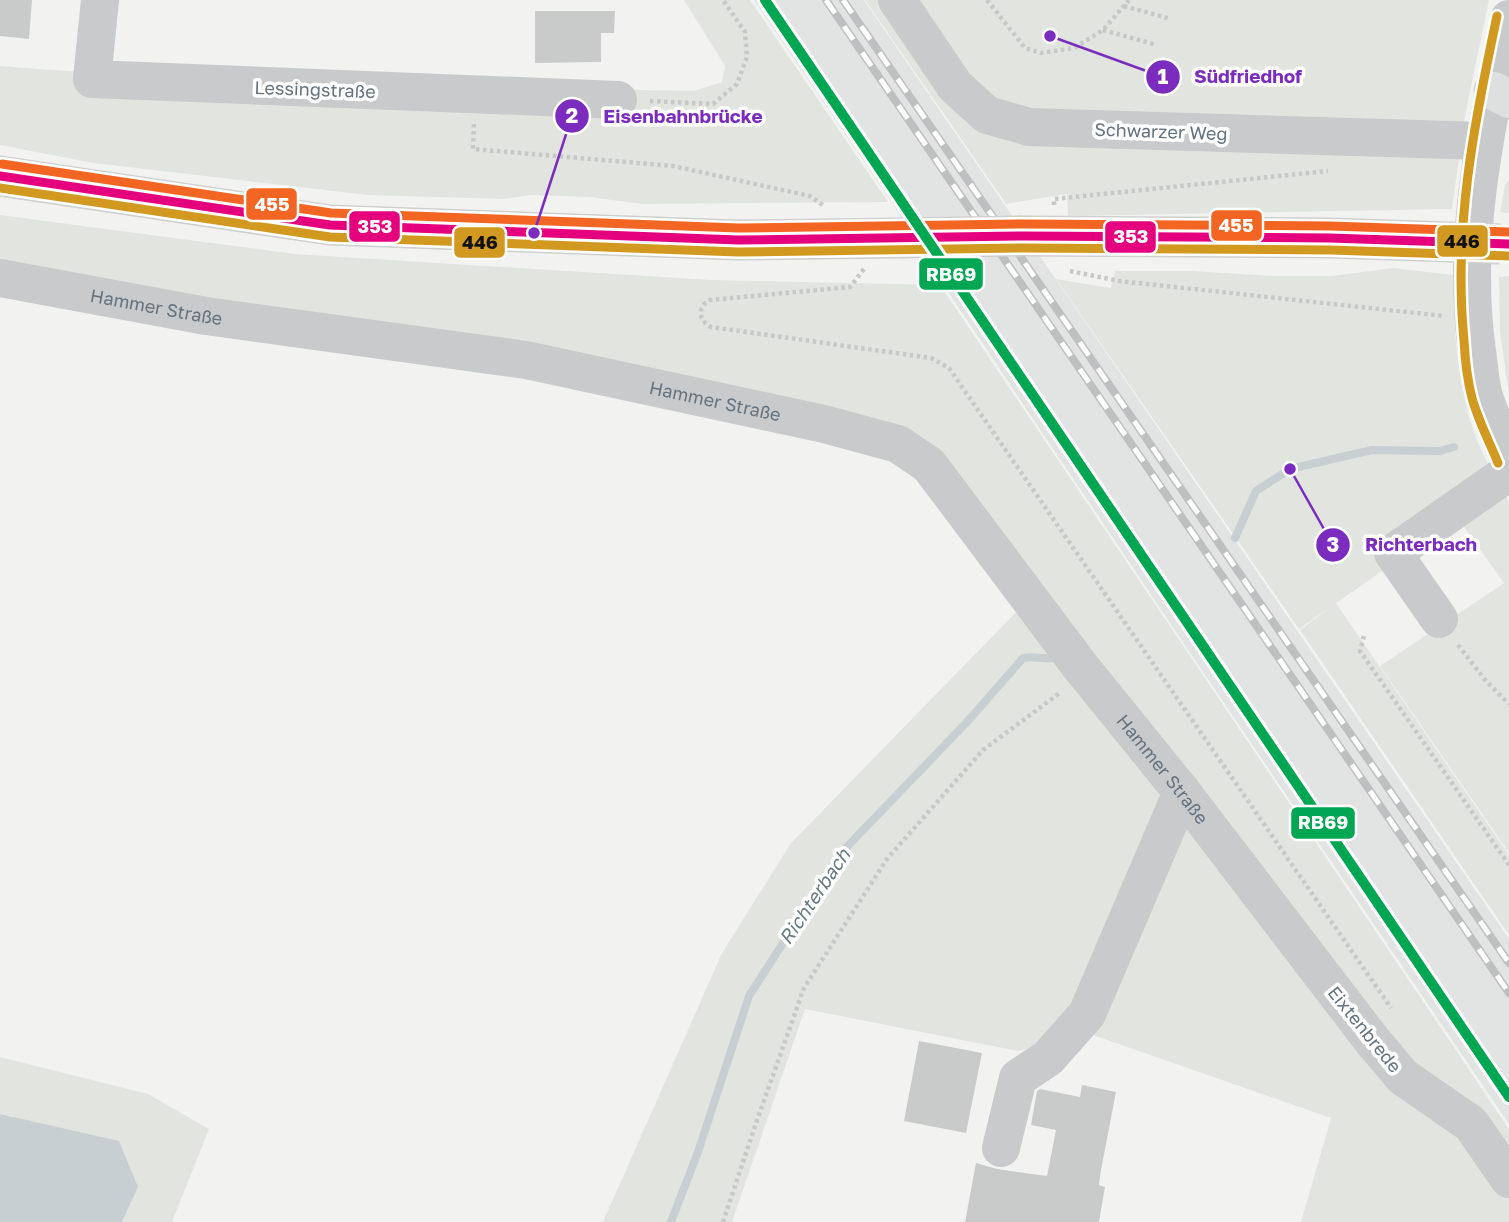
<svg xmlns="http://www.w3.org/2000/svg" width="1509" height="1222" font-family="'Golos Text',sans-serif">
  <rect width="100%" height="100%" fill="#f2f3f1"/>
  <path fill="#e2e4e3" d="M754,0H864L1509,939V1124L1182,641L942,283L894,206Z"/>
  <path fill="#e2e5df" d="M684,0H750L888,202L642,204L589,197L532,195L503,199L367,195L93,163L0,145V66C231,85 463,86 694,91L722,82L725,66Z
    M865,0H1489L1465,116L1452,209L1068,216L1067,194L1006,204Z
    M1509,179V213L1500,212L1505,185Z
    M0,215L295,254L712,280L940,285L1509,1129V1170L1409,1073L933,460L0,270Z
    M1393,268L1454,275C1452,315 1457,369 1467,409C1475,442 1492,473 1509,502V853L1380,666L1504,583L1464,527L1414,562L1388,567L1299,629L1056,279L1111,288L1115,271H1193L1274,276H1331Z
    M1509,276V396L1500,332L1499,277Z
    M1336,603L1509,855V935L1300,630Z
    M1024,604L1161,795L1079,1012L1050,1044L1018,1051L805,1009L732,1222H603L722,953L791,843Z
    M1188,820L1448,1113L1509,1190V1222H1301L1331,1118L1090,1034Z
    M0,1057L148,1094L209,1129L172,1222H122L138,1187L12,1116L0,1114Z"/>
  <path fill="#c7cfd2" d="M0,1114L119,1141L138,1187L122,1222H0Z"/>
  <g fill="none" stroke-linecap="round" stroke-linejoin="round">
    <path stroke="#c7cfd2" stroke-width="8" d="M1235,538L1256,491L1290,469L1372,450L1440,451L1454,447
      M671,1222L698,1152L749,996L841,853L967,722L1023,658C1036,656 1048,660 1061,658"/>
  </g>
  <path fill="#c9cbcb" d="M0,0H32L29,39L0,36Z
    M535,11H615L614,33H601V62L535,63Z
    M919,1041L982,1053L966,1133L904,1121Z
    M1082,1085L1116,1092L1101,1170L1099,1185L1105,1187L1099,1222H965L976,1163L997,1169L1047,1176L1056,1130L1031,1125L1037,1091L1040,1089L1080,1097Z"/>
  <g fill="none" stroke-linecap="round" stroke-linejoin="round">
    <defs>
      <path id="major" d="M1494,91L1509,99
        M0,176L330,225L738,240L902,238
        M1023,236L1330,238L1450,242"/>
    </defs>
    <use href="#major" stroke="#cecfcf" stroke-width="41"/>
    <path stroke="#c7c8c7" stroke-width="4.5" stroke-dasharray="3.5 3.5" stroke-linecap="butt" d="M987,0L1025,48L1041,53L1074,48L1103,30L1129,0
      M1124,6L1171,19
      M1103,30L1157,45
      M650,101L713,104L737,84L747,57L745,32L723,0
      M474,124L473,149L673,166L810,196L824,206
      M1054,205V199L1328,171
      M864,269L850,287L710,300C697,307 698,320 711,327L931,358L949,368L1391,1008
      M1070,271L1119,281L1444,316
      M1364,636L1360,651L1509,865
      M1458,645L1486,681L1509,704
      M723,1222L755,1126L804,988L887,859L983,750L1061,692"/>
    <g stroke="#c8cacb" stroke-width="38">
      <path d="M100,0L92,79L618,100"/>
      <path d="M897,0L955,86L987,115L1029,127L1484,141"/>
      <path d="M1509,19C1486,128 1461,239 1477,351C1479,365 1480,380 1483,393C1489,415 1501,437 1509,458"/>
      <path id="s1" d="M0,278L206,316L526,360L824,424L898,444L929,465L1080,666L1182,792L1371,1039L1403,1077L1471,1124L1509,1179"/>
      <path d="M1439,619L1393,553L1509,472"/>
      <path d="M1001,1148L1018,1078L1048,1058L1087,1014L1182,792"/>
    </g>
    <use href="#major" stroke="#dedfdf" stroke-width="38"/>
    <defs>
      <path id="rail" d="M826,0L1509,993
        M843,0L1509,963"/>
    </defs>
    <use href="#rail" stroke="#bebfc0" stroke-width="8"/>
    <use href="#rail" stroke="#fff" stroke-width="5" stroke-dasharray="16" stroke-linecap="butt"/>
    <defs>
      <path id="major-bridge" d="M902,238L1023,236
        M1450,242L1500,244"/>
    </defs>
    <use href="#major-bridge" stroke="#cecfcf" stroke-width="41" stroke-linecap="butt"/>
    <use href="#major-bridge" stroke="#dedfdf" stroke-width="38"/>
    <defs>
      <path id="bus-1" d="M0,176L330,225L738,240L1023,236L1330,238L1509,244"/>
      <path id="bus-2" d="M1497,16C1474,123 1453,230 1464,340C1465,359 1467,379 1472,398C1478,420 1489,441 1498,463
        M0,188L330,237L738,252L1023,248L1330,250L1509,256"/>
      <path id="bus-3" d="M2,164L331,213L738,228L1023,224L1330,226L1509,232"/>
    </defs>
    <use href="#bus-1" stroke="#fff" stroke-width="14"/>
    <use href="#bus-2" stroke="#fff" stroke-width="14"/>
    <use href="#bus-3" stroke="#fff" stroke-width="14"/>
    <use href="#bus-1" stroke="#e5007d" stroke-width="9"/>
    <use href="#bus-2" stroke="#d29920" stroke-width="9"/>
    <use href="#bus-3" stroke="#f26522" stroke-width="9"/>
    <defs>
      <path id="rail-1" d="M765,0L1509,1097"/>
    </defs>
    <use href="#rail-1" stroke="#fff" stroke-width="16"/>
    <use href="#rail-1" stroke="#00a651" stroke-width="10"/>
  </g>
  <g text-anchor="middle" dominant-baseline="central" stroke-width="7" stroke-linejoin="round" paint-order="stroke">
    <g font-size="18" fill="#64737f" stroke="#fff">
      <text transform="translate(315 89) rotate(2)">Lessingstraße</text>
      <text transform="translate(1161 131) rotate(2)">Schwarzer Weg</text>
      <text stroke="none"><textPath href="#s1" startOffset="159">Hammer Straße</textPath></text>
      <text stroke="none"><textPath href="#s1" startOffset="726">Hammer Straße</textPath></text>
      <text stroke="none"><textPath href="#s1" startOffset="1335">Hammer Straße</textPath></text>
      <text transform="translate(1365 1029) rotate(51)">Eixtenbrede</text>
    </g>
    <g font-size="19" font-style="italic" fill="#657a83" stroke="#fff">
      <text transform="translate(814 896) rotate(-56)">Richterbach</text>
    </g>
  </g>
  <path fill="none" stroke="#7b2cbf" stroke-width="2.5" d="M1050 36L1163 77M534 233L572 116M1290 469L1333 545"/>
  <g fill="#7b2cbf" stroke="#fff" stroke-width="2.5">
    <circle cx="1050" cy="36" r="7"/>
    <circle cx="534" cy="233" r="7"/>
    <circle cx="1290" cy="469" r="7"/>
    <circle cx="1163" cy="77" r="18"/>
    <circle cx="572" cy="116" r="18"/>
    <circle cx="1333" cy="545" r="18"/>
  </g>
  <g font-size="21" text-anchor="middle" font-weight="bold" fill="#fff">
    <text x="1163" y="84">1</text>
    <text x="572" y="123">2</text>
    <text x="1333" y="552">3</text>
  </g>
  <g font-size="19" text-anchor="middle" font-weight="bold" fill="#7b2cbf" stroke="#fff" stroke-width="7" stroke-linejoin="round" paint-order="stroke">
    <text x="1248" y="83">Südfriedhof</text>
    <text x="683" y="123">Eisenbahnbrücke</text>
    <text x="1421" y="551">Richterbach</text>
  </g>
  <g stroke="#fff" stroke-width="2.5">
    <rect x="245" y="187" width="53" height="34" rx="7" fill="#f26522"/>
    <rect x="1210" y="209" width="53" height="33" rx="7" fill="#f26522"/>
    <rect x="348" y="210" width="53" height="33" rx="7" fill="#e5007d"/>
    <rect x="1104" y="220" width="53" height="34" rx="7" fill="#e5007d"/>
    <rect x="1436" y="224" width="53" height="34" rx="7" fill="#d29920"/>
    <rect x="453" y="226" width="53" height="33" rx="7" fill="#d29920"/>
    <rect x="918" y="257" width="66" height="34" rx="7" fill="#00a651"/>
    <rect x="1290" y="806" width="66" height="34" rx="7" fill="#00a651"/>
  </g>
  <g font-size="19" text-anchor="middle" font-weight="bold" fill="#fff">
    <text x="272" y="211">455</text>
    <text x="1236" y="232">455</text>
    <text x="375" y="233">353</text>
    <text x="1131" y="243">353</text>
    <text x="951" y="281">RB69</text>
    <text x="1323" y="829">RB69</text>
  </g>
  <g font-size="19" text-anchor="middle" font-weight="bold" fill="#111">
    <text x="1462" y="248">446</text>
    <text x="480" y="249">446</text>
  </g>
</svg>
